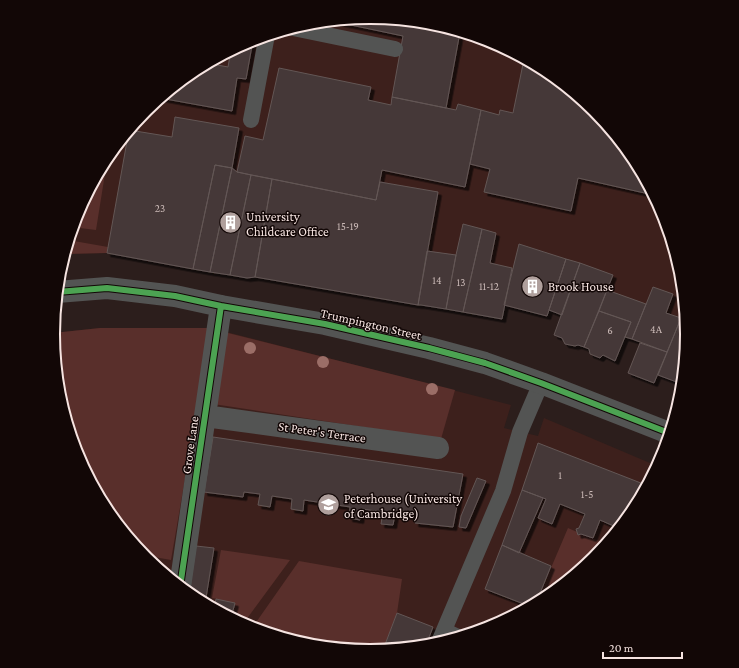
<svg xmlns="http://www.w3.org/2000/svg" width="739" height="668" font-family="'Crimson Pro',serif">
  <defs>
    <filter id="shadow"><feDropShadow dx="3.5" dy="3.5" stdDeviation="0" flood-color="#0009"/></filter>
  </defs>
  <rect width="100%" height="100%" fill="#2c1e1c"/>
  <path fill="#3d201c" d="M370,17L432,23L491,41L546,71L594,110L633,158L662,213L680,272L686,334L682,384L658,375L654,383L628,373L640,343L632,339L625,337L615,361L603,355L600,358L590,354L589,349L578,345L575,346L565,344L562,338L554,335L562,315L549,310L547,316L504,305H418L255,277L247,278L107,253L64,254L77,212L106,158L146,110L194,70L248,41L308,23Z
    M100,328H211L511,405L504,428L538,436L544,418L657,466L633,510L593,558L545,598L491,627L431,645L369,651L307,645L248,627L193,597L145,558L106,510L77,455L59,396L53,333Z"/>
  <path fill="#592f2b" d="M108,155L96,230L72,227L77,212Z
    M68,240L108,247L107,253L64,254Z
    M100,328H211L171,560L143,555L106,510L77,455L59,396L53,333Z
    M224,332L455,390L441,439L213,404Z
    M568,528L577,532L578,535L581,534L605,543C599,558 551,595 536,603Z
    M221,550L290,560L243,624L230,617L232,614L234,603L212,598Z
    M299,561L402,579L397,613L383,650L369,651L307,645L252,628Z"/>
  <path fill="#443837" stroke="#635655" filter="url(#shadow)" d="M370,17L432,23L460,32L446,108L392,97L403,36L332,21Z
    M253,40L246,79L237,78L232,111L160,98L194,70L207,63L228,67L231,50Z
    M524,59L546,71L594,110L633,158L650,190L649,194L578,178L571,211L484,192L490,169L470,164L481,110L499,115L500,110L513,113Z
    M279,68L371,87L368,100L391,105L392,97L456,110L458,104L481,110L465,187L382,170L376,200L237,172L245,136L263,140Z
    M175,117L239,128L232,168L215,165L193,269L107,253L129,130L172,137Z
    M215,165L232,168L210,272L193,269Z
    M232,168L237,172L251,175L230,275L210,272Z
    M251,175L272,179L255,277L247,278L230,275Z
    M272,179L376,200L380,182L438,192L418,305L255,277Z
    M463,224L482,229L463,312L446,309L456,255Z
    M482,229L496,233L490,263L512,268L502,319L463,312Z
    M519,244L566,259L547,316L504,305Z
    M427,251L456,255L446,309L421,305H418Z
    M566,259L580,263L562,315L549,310Z
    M580,263L613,275L584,347L578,345L575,346L565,344L562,338L554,335Z
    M653,287L673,294L666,313L681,318L667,352L632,339Z
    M607,290L646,304L632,339L625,337L631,322L599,311Z
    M599,311L631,322L615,361L603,355L600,358L590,354L589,349L584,347Z
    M681,318L685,319L686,334L682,384L658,375Z
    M640,343L667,352L654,383L628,373Z
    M213,437L463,474L453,527L415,523L416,517L395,514L393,525L381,524L383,512L362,509L360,520L349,518L350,507L304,500L303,511L291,509L292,499L272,496L270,507L258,505L260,494L244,492L243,497L204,492Z
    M538,443L646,485L633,510L614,533L616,527L600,520L593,538L581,534L578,535L576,529L579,528L585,514L560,504L552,524L538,518L546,499L522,490Z
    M477,478L486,481L466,528L459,527L461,516Z
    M522,490L543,498L519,553L502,545Z
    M502,545L551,566L536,603L529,606L485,589Z
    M196,546L214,548L205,604L189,594Z
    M216,599L235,603L232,614L220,612L214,609Z
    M397,613L433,627L426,645L383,650Z"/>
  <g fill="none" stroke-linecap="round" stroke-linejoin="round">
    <path stroke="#535453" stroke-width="16" d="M293,28L395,49
      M251,120L267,35
      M445,631L458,637
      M439,642L503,491L520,432L541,383"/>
    <path stroke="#535453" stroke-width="22" d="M57,292L107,288L175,296L221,306L325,324L429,348L485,363L541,383L669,433
      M205,416L438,448
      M180,587L221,306"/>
    <defs>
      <path id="cycleway" d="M57,292L107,288L175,296L221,306L325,324L429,348L485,363L541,383L669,433
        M180,587L221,306"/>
    </defs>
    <use href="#cycleway" stroke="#120706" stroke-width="8"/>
    <use href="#cycleway" stroke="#4ca352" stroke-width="6"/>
  </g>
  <g fill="#9b6e67">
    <circle cx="250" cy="348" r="6"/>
    <circle cx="323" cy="362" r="6"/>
    <circle cx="432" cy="389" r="6"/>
  </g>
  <defs>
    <symbol id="building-disc" viewBox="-11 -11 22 22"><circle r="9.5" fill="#af9f9c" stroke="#120706"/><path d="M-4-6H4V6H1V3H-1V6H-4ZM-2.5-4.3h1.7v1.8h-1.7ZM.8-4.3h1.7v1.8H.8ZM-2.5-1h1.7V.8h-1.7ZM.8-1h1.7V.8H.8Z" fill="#fff"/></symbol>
    <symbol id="university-disc" viewBox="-11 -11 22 22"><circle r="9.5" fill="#af9f9c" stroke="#120706"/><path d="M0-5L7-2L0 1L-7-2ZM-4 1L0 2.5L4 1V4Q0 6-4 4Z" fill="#fff"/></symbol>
  </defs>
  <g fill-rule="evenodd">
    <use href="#building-disc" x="218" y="210" width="25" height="25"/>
    <use href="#building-disc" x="520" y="274" width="25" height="25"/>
    <use href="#university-disc" x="316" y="492" width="25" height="25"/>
  </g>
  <g text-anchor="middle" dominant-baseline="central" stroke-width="3" stroke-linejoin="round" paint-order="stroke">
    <g font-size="11" fill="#cab9b6">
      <text x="160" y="208">23</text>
      <text x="348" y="226">15-19</text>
      <text x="437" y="280">14</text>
      <text x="461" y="282">13</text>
      <text x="489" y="286">11-12</text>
      <text x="656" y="329">4A</text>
      <text x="610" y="330">6</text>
      <text x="560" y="475">1</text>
      <text x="587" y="494">1-5</text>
    </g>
    <g font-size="13" fill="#f6e4e1" stroke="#120706" text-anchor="start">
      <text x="246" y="216">University<tspan x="246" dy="15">Childcare Office</tspan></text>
      <text x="548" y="286">Brook House</text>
      <text x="344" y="498">Peterhouse (University<tspan x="344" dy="15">of Cambridge)</tspan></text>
    </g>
    <g font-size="13" fill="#f6e4e1" stroke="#120706">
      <text transform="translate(371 324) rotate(13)">Trumpington Street</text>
      <text transform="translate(322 432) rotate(8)">St Peter's Terrace</text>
      <text transform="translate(190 445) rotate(-82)">Grove Lane</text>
    </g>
  </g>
  <path d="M0 0H739V668H0ZM60 334a310 310 0 1 1 620 0a310 310 0 1 1-620 0Z" fill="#120706" fill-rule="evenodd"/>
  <path fill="none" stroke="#f6e4e1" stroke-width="2" d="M60 334a310 310 0 1 1 620 0a310 310 0 1 1-620 0Z"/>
  <path d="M603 652v6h79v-6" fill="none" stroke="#f6e4e1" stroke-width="2"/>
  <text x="609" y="652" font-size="12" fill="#f6e4e1" stroke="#120706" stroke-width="3" paint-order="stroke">20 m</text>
</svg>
